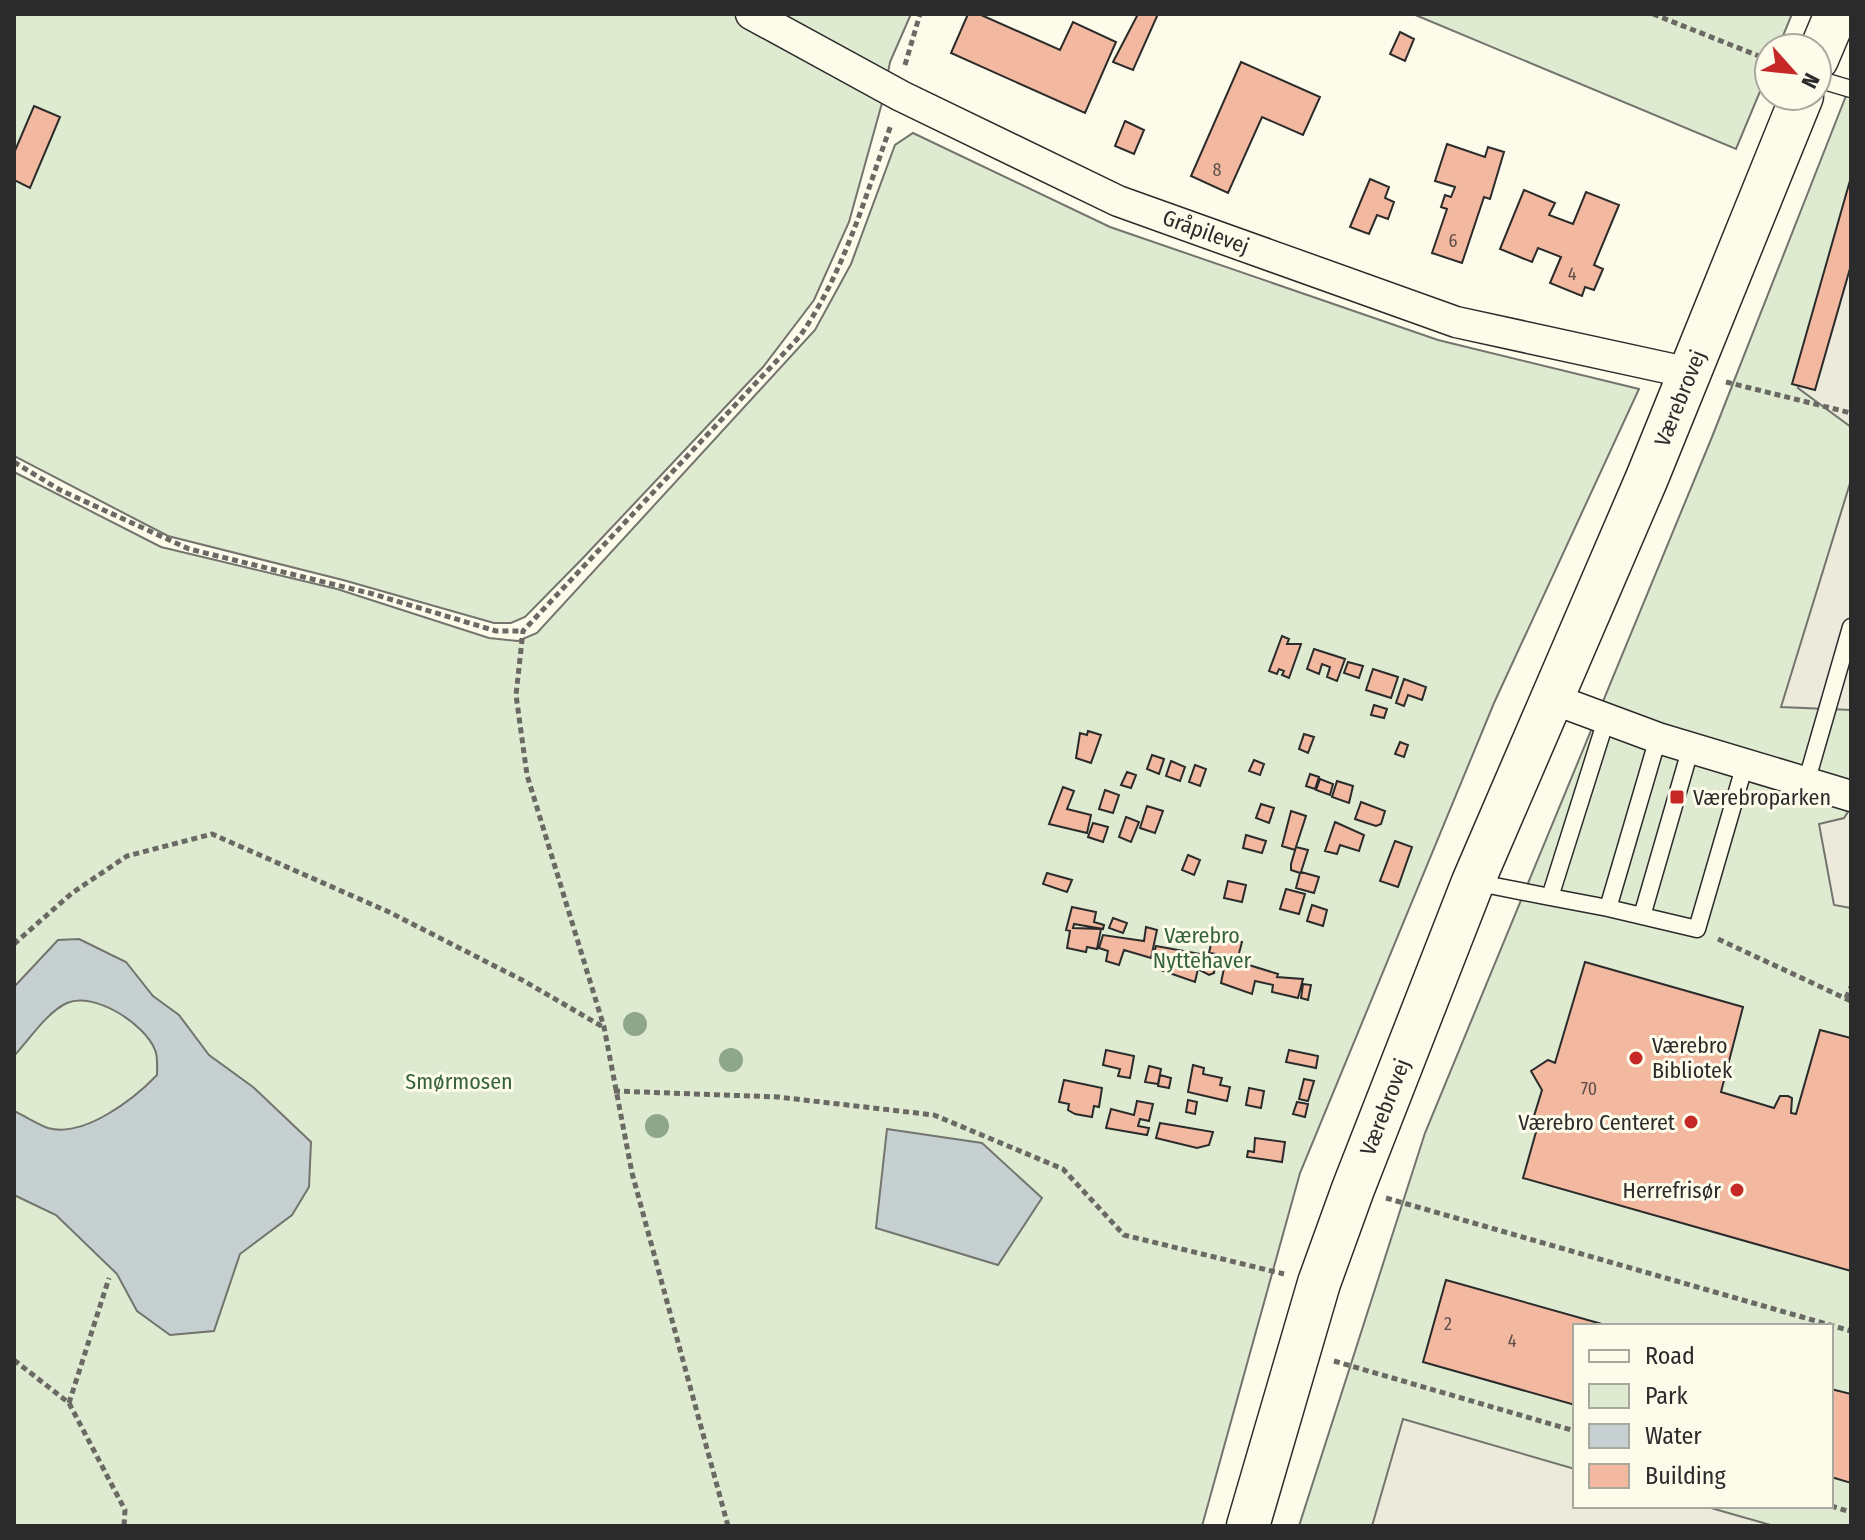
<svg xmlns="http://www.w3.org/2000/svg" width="1865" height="1540" font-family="'Fira Sans Condensed',sans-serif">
  <rect width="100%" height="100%" fill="#fdfbea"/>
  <path fill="#deebd1" stroke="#74746e" stroke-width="2" fill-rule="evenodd" d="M14,14H911L890,62L882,103L849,222L814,300L763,367L582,559L525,617L511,623H494L343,580L168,536L14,456Z
    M1413,14H1792L1778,48H1769V70L1736,149Z
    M1851,83V1526H1299L1425,1133L1712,437ZM1575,1326H1831V1506H1575Z
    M913,133L1110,227L1438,340L1639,389L1494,703L1300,1173L1202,1526H14V472L161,547L337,589L489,638L518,641L537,633L815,330L851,264L895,145Z"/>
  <path fill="#eceadb" stroke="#74746e" stroke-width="2" d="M1851,197V427L1798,388Z
    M1851,480V710L1781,707Z
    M1851,807V908L1834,905L1819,824L1844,818Z
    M1403,1419L1575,1469V1506H1704L1774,1526H1372Z"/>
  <path fill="#c7d0d0" stroke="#74746e" stroke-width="2" d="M79,939L126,962L153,996L179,1015L209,1055L253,1087L311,1142L309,1187L292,1215L240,1254L214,1331L170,1335L137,1311L117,1274L56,1215L14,1195V1111C25,1116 37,1124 48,1128C84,1138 134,1099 157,1075C157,1068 158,1056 155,1050C145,1024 94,991 67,1003C47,1012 29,1040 14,1056V987L58,940Z
    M887,1129L982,1143L1042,1198L998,1265L876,1228Z"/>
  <path fill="#f2b8a0" stroke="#2b2b2b" stroke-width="2" d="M968,14H979L1060,50L1073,22L1116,42L1085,113L951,53Z
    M1138,14H1158L1133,70L1113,62Z
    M1400,32L1414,39L1405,61L1390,54Z
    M1241,62L1320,97L1303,135L1262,117L1228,193L1191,176Z
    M34,106L60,117L30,188L14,180V153Z
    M1125,121L1144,130L1134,154L1115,146Z
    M1447,144L1485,157L1488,147L1504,152L1490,199L1484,197L1462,263L1432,253L1447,209L1441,207L1445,195L1451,197L1455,187L1435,181Z
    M1851,177V265L1815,390L1792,384Z
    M1370,179L1389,187L1385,198L1394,202L1388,219L1377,215L1369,234L1350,227Z
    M1524,190L1555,203L1549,215L1573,224L1586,192L1619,205L1594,265L1603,269L1594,290L1585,287L1582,296L1550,283L1561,257L1538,248L1532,262L1500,249Z
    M1282,636L1289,639L1287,644H1301L1289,678L1282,675L1284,671L1279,669L1277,674L1269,671Z
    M1314,649L1345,659L1337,681L1327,677L1330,667L1322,664L1319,674L1307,669Z
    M1348,662L1363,666L1359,678L1344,673Z
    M1373,669L1398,677L1391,698L1366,690Z
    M1404,679L1426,687L1422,700L1408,695L1404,706L1396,703Z
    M1374,705L1387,709L1384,718L1371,715Z
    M1088,731L1101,735L1091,763L1076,758L1080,733L1087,735Z
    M1304,734L1314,737L1308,753L1299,749Z
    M1400,742L1408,745L1404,757L1395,754Z
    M1152,755L1164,759L1159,774L1147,769Z
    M1254,760L1264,764L1260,775L1249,771Z
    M1171,761L1185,767L1180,781L1166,776Z
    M1195,765L1206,769L1200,786L1189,782Z
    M1127,772L1136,775L1131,788L1121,785Z
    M1310,774L1319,777L1315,789L1306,786Z
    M1320,779L1333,784L1330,795L1316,790Z
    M1337,781L1353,786L1349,803L1332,797Z
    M1063,787L1074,791L1067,809L1091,815L1087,833L1049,824Z
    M1105,790L1119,795L1113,813L1099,809Z
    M1361,802L1385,811L1381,824L1376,826L1355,819Z
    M1261,804L1274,808L1269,823L1256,818Z
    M1147,806L1163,811L1155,833L1140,828Z
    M1291,811L1306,816L1295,850L1282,846Z
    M1126,817L1139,822L1131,842L1119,837Z
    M1335,822L1364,835L1359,851L1340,845L1337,854L1325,851Z
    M1093,823L1108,827L1103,842L1088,837Z
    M1246,835L1266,841L1262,853L1243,848Z
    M1395,841L1412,847L1398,887L1380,881Z
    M1296,847L1308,850L1301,872L1319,877L1314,893L1296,888L1300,873L1291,870V864Z
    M1188,855L1200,860L1194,875L1182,870Z
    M1047,873L1072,880L1067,892L1043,884Z
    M1228,881L1246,885L1242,902L1224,898Z
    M1286,889L1305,894L1299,914L1280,909Z
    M1312,905L1327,910L1323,926L1307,921Z
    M1072,907L1096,912L1094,922L1104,925L1103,929L1074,924L1073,928L1101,929L1097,949L1087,947L1086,952L1067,948L1070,931L1066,930Z
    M1113,918L1127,923L1123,933L1109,928Z
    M1146,927L1157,930L1151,958L1124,950L1119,965L1106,961L1108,951L1099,948L1103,935L1144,941Z
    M1213,935L1242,942L1238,957L1209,953Z
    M1156,946L1217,957L1214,973L1209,975L1198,969L1195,982L1161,970L1164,960L1153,957Z
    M1226,958L1278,974L1277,977L1303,979L1298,998L1272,992L1273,985L1255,981L1252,994L1221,983Z
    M1585,962L1743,1007L1721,1092L1774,1108L1780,1096H1788L1792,1098L1791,1113L1796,1114L1820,1030L1851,1038V1271L1523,1178L1536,1132L1530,1129L1542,1090L1531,1071L1548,1060L1555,1063Z
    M1303,984L1311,985L1308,1000L1301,998Z
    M1106,1050L1134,1056L1130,1078L1118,1076L1120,1069L1103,1065Z
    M1289,1050L1318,1056L1316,1068L1286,1062Z
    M1193,1065L1204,1068L1203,1074L1222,1078L1220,1085L1230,1087L1227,1101L1188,1092Z
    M1149,1066L1161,1069L1158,1084L1145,1082Z
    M1160,1075L1171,1078L1169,1088L1158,1086Z
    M1304,1079L1314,1081L1308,1101L1299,1099Z
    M1064,1080L1102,1088L1099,1107L1094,1106L1092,1117L1075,1114L1068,1110L1069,1104L1059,1102Z
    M1249,1088L1264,1091L1261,1108L1246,1105Z
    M1188,1100L1197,1102L1195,1114L1186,1112Z
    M1137,1101L1153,1104L1149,1121L1140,1119L1138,1126L1149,1128L1147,1135L1106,1128L1111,1109L1134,1115Z
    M1297,1102L1308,1104L1305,1117L1293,1114Z
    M1160,1123L1213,1132L1209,1145L1197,1148L1156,1138Z
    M1255,1138L1285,1142L1282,1162L1247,1157L1248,1151L1254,1152Z
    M1446,1280L1609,1326H1575V1405L1423,1362Z
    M1831,1389L1851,1394V1483L1831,1477Z"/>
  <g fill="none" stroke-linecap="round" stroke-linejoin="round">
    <defs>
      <path id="lane" d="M1817,79L1851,89
        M1806,783L1851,627
        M1474,882L1550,897L1606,720
        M1550,897L1608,908L1658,738
        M1608,908L1642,916L1691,747
        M1642,916L1697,929L1745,764"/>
      <path id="street" d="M751,14L901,96L1118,201L1456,322L1690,373
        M1553,699L1658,738L1851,796"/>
      <path id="secondary" d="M1817,59L1836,14
        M1248,1526L1319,1283L1353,1189L1473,882L1647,478L1802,96"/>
    </defs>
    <use href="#lane" stroke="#2b2b2b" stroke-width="19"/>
    <use href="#street" stroke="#2b2b2b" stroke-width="33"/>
    <use href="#secondary" stroke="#2b2b2b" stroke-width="45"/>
    <path stroke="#6a6964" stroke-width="5" stroke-dasharray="6 4" stroke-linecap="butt" d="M1653,14L1769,60
      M905,65L920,14
      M1726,382L1851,413
      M14,462L60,490L189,549L373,594L496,631H523
      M1718,939L1851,1001
      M14,944L72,893L127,856L212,834L389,912L524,981L603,1027
      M1846,998L1851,987
      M614,1091L778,1097L934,1115L1063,1169L1124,1235L1284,1274
      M1386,1198L1851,1331
      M14,1360L69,1403L125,1510L124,1526
      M1334,1361L1575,1431
      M69,1403L109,1278
      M1831,1506L1851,1512
      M728,1526L632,1173L604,1027L527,775L516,695L523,631L800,336C844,273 865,197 891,125"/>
    <use href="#lane" stroke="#fdfbea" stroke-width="16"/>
    <use href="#street" stroke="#fdfbea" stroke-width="30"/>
    <use href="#secondary" stroke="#fdfbea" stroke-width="42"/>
  </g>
  <g fill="#8ea78a">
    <circle cx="635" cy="1024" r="12"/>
    <circle cx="731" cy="1060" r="12"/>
    <circle cx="657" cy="1126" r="12"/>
  </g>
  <g fill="#c62828" stroke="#fdfbea" stroke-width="3">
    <rect x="1669" y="789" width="16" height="16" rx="4"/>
    <circle cx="1636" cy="1058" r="8"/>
    <circle cx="1691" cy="1122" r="8"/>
    <circle cx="1737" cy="1190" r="8"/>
  </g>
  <g text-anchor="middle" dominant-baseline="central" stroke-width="6" stroke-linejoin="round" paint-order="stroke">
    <g font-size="18" fill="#5d4e48">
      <text x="1217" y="170">8</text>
      <text x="1453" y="241">6</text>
      <text x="1572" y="274">4</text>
      <text x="1589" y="1089">70</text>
      <text x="1448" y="1324">2</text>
      <text x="1512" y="1341">4</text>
    </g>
    <g font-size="22" fill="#2b2b2b" stroke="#fdfbea">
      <text transform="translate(1206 232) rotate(20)">Gråpilevej</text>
      <text transform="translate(1680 398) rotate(-68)">Værebrovej</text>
      <text transform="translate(1385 1107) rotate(-69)">Værebrovej</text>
    </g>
    <g font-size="22" fill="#2b2b2b" stroke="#fdfbea" text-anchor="start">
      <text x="1693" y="797">Værebroparken</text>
      <text x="1652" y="1045">Værebro<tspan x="1652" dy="25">Bibliotek</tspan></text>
      <text x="1675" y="1122" text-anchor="end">Værebro Centeret</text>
      <text x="1721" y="1190" text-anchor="end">Herrefrisør</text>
    </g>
    <g font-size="22" fill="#34623c" stroke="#fdfbea">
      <text x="1202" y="935">Værebro<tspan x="1202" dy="25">Nyttehaver</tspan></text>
      <text x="459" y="1081">Smørmosen</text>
    </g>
  </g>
  <rect width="1865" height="1540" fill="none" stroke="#2b2b2b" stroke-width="32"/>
  <rect x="1573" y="1324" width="260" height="184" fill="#fdfbea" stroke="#a9a89e" stroke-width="2"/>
  <rect x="1589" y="1350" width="40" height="12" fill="#fdfbea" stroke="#a9a89e" stroke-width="2"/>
  <text x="1645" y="1364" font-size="24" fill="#2b2b2b">Road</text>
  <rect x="1589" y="1384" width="40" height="24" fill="#deebd1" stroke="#a9a89e" stroke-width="2"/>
  <text x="1645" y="1404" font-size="24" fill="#2b2b2b">Park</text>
  <rect x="1589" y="1424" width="40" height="24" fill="#c7d0d0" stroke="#a9a89e" stroke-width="2"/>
  <text x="1645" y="1444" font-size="24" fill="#2b2b2b">Water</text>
  <rect x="1589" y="1464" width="40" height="24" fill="#f2b8a0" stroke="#a9a89e" stroke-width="2"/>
  <text x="1645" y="1484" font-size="24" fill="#2b2b2b">Building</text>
  <g transform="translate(1793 72) rotate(117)"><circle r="38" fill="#fdfbea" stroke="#a9a89e" stroke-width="2"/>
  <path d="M0-6L14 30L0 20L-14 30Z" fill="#c62828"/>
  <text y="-12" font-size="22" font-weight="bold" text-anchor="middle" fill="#2b2b2b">N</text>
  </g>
</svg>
